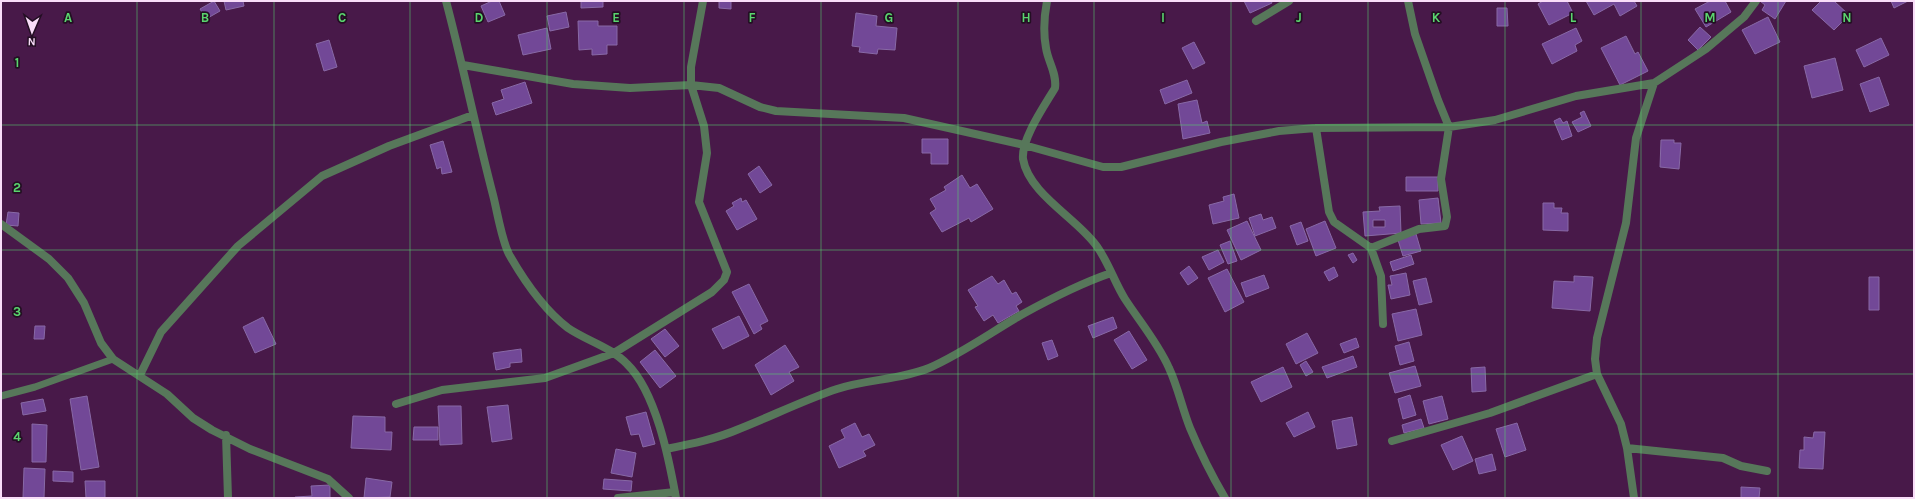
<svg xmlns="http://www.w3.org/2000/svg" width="1915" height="499" font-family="Karla,sans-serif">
  <rect width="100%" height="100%" fill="#481949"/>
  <path fill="#724897" stroke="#8869a6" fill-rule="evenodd" d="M214,1L220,11L206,19L200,9Z
    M224,1H243L244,6L226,10Z
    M492,1H499L505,15L488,22L481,6Z
    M581,1H603V7L581,8Z
    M719,1H731V9L719,8Z
    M1244,1H1271L1272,3L1250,13Z
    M1543,1H1567L1573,13L1549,25L1538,4Z
    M1586,1H1634L1637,6L1620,16L1614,4L1594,15Z
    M1710,1H1725L1731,12L1706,27L1695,9Z
    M1760,1H1786L1775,19L1762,10L1765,5Z
    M1821,1H1834L1849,15L1834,30L1812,10Z
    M1891,1H1908L1894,8Z
    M1497,8H1507L1508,26H1497Z
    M566,12L569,27L550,31L547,16Z
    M856,13L877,16L876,26L897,28L895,50L878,49L877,54L859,52L860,47L852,46Z
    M1768,17L1780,42L1755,54L1742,30Z
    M578,21H598V26H617V45H607V54L592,55V49L579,50Z
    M1700,27L1711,37L1698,50L1688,40Z
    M547,28L551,49L523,55L518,35Z
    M1576,28L1582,41L1575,45L1577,51L1552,64L1542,44Z
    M1626,36L1635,54L1638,52L1648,71L1620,85L1601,48Z
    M1881,38L1889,55L1864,67L1856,50Z
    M329,40L337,67L324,71L316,44Z
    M1194,42L1205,63L1193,69L1182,48Z
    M1835,58L1843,90L1812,98L1804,66Z
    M1879,77L1889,105L1870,112L1860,84Z
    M1187,80L1192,93L1165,104L1160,90Z
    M525,82L532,103L496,115L492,103L504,99L501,90Z
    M1197,100L1202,123L1207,121L1210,133L1183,139L1178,104Z
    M1584,111L1591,126L1578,132L1572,122L1582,117L1580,113Z
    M1560,118L1563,123L1567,121L1572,136L1562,140L1554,121Z
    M922,139H948V164H931V153H922Z
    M1661,140H1674V143H1681L1679,169L1660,167Z
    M443,141L452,172L442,174L441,167L437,169L430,145Z
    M759,166L772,185L760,193L748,174Z
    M962,175L970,188L977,184L993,209L971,222L969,218L942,232L930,213L936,209L930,199L946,190L944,187Z
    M1406,177H1438V191H1406Z
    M1234,194L1239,218L1213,224L1209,205L1224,201L1223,197Z
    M741,198L742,202L746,200L757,219L737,230L726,211L734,206L732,203Z
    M1438,198L1441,223L1421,224L1419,200Z
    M1543,203H1554V208H1562L1561,213H1568V231L1543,230Z
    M1400,206L1401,233L1365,236L1363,212L1380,211L1379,207ZM1373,220H1385V227H1373Z
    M8,212L19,213L18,226L6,225Z
    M1261,214L1263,220L1272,217L1276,228L1255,236L1249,218Z
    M1247,221L1261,250L1241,260L1227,230Z
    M1325,221L1336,248L1316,256L1306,229Z
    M1301,222L1308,241L1297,245L1290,226Z
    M1416,234L1421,251L1403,256L1398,240Z
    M1230,241L1237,261L1228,264L1220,245Z
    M1218,250L1224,262L1209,270L1202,257Z
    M1353,253L1357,260L1353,263L1348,255Z
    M1411,255L1414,264L1393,271L1390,262Z
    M1189,266L1198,278L1188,285L1180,273Z
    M1334,267L1338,276L1329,281L1324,272Z
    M1227,269L1244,302L1225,312L1208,278Z
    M1406,273L1410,295L1391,299L1388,285H1392L1390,276Z
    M1264,275L1269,288L1246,297L1241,283Z
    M992,276L998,284L1004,280L1012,294L1016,292L1022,302L1016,306L1019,311L998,323L993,315L984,321L975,307L978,306L968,290Z
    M1574,276L1593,277L1590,311L1552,308L1554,281L1574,282Z
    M1869,277H1879V310H1869Z
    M1426,278L1432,302L1419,305L1413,281Z
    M749,284L768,321L760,325L762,329L754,334L732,292Z
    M1416,309L1422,335L1398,341L1392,314Z
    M739,316L749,336L723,349L712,329Z
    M263,317L276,344L255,353L243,327Z
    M1113,317L1117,328L1093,338L1088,326Z
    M35,326H45L44,339H34Z
    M665,329L679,346L665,357L651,339Z
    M1129,331L1147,360L1132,369L1114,340Z
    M1307,333L1318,353L1296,364L1286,344Z
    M1356,338L1359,347L1344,353L1340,344Z
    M1052,340L1058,356L1048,360L1042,343Z
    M1409,342L1414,361L1400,365L1395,346Z
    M785,345L799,367L789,372L794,381L771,395L755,365Z
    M521,349L522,362L510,363V367L496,370L493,353Z
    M655,350L676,376L660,388L640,362Z
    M1353,356L1357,367L1327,378L1322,367Z
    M1306,361L1313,372L1306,376L1300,365Z
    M1415,366L1421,386L1395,393L1389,373Z
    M1283,367L1292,387L1261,402L1251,382Z
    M1485,367L1486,391L1472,392L1471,368Z
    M1410,395L1416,415L1403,419L1398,399Z
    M87,396L99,467L81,470L70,399Z
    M1442,396L1448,419L1429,424L1423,401Z
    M43,399L46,411L23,415L21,403Z
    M508,405L512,439L492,442L487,407Z
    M438,406H461L462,444L440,445Z
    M646,412L655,444L643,447L639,434L631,435L626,417Z
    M1308,412L1315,427L1294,437L1286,423Z
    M353,416L385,417V432H392L391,450L351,448Z
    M1352,417L1357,445L1337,449L1332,421Z
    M1421,419L1424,428L1404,433L1402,425Z
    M855,423L862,437L869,434L875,445L863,451L866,456L839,468L829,446L845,438L841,430Z
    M1517,423L1526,450L1505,457L1496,429Z
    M32,424L47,425L46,462H32Z
    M414,427H438V440H413Z
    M1814,432H1825L1823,469L1799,468L1800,450H1804V437L1813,438Z
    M1462,436L1473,461L1453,470L1441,445Z
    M616,449L636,453L632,477L611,473Z
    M1492,454L1496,470L1479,474L1475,459Z
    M24,468L45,469L44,498H23Z
    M53,471L73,472V482L53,481Z
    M366,478L392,482L390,497L364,498Z
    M604,479L632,481L631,491L603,489Z
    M85,481H105V498H86Z
    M330,485V498H295V497L312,496L311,486Z
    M1741,487L1760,488L1759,498H1741Z"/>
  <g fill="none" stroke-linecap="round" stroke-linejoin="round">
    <path stroke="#57775a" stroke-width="7" d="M1,396L35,387L113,359"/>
    <path stroke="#57775a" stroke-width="8" d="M446,1C463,65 476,130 493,195C497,210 502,243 510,256C525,282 543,309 568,328C587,341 611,347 627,364C656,392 669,459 676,498
      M1047,1C1044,17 1043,32 1046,48C1048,62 1057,73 1055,88C1045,105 1021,139 1023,159C1029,195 1080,220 1098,248C1109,264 1115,283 1125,299C1140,322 1158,343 1169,368C1178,387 1182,408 1190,428C1200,452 1212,476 1225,498
      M1256,21L1289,1
      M463,65L573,84L630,88L691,85L719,88L760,107L776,111L904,118L1024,145L1103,167H1121L1221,142L1279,131L1316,128L1449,127L1495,120L1576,96L1654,83L1706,49L1744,17L1756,1
      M1316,128L1329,212L1334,222L1371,248L1381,276L1383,324
      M1,224L49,259L68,278L84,303L101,343L113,359L167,394L193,418L212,430L250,449L328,479L349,498
      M1371,248L1419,229L1445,226L1447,217L1441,179L1449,127L1438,100L1415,34L1408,1
      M140,375L161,332L238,246L322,176L389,146L473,115
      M396,404L442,390L545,378L614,353L712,292L724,280L727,272L699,202L707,153L704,126L691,85V67L703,1
      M226,435L228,498
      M1392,441L1490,413L1597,374
      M1627,448L1723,458L1741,466L1767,471
      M666,449C691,444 716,439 739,429C772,416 804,400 837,389C867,379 900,380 929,368C961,354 990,333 1021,315C1050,299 1079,284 1111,273
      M618,498L675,492
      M1634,498L1627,448L1621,424L1597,374L1595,359L1597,338L1626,223L1636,138L1654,83"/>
  </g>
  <path fill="none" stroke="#5ad56e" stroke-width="1" stroke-opacity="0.55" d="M137,1V498M274,1V498M410,1V498M547,1V498M684,1V498M821,1V498M958,1V498M1094,1V498M1231,1V498M1368,1V498M1505,1V498M1641,1V498M1778,1V498M1,125H1914M1,250H1914M1,374H1914"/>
  <g font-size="13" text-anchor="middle" font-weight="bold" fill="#5ad56e" stroke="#230f23" stroke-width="3.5" stroke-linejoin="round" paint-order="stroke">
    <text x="68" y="22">A</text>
    <text x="205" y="22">B</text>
    <text x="342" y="22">C</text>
    <text x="479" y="22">D</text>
    <text x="616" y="22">E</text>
    <text x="752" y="22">F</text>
    <text x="889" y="22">G</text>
    <text x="1026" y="22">H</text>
    <text x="1163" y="22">I</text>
    <text x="1299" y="22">J</text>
    <text x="1436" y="22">K</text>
    <text x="1573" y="22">L</text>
    <text x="1710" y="22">M</text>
    <text x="1847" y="22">N</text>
    <text x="17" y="67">1</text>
    <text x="17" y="192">2</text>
    <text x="17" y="316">3</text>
    <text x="17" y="441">4</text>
  </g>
  <rect width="1915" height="499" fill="none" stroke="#f9ddf9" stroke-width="4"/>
  <g transform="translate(32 32) rotate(182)" stroke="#230f23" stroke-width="3" paint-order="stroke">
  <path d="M0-3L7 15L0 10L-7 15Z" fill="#f9ddf9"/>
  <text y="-6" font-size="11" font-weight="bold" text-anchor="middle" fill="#f9ddf9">N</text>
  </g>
</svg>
